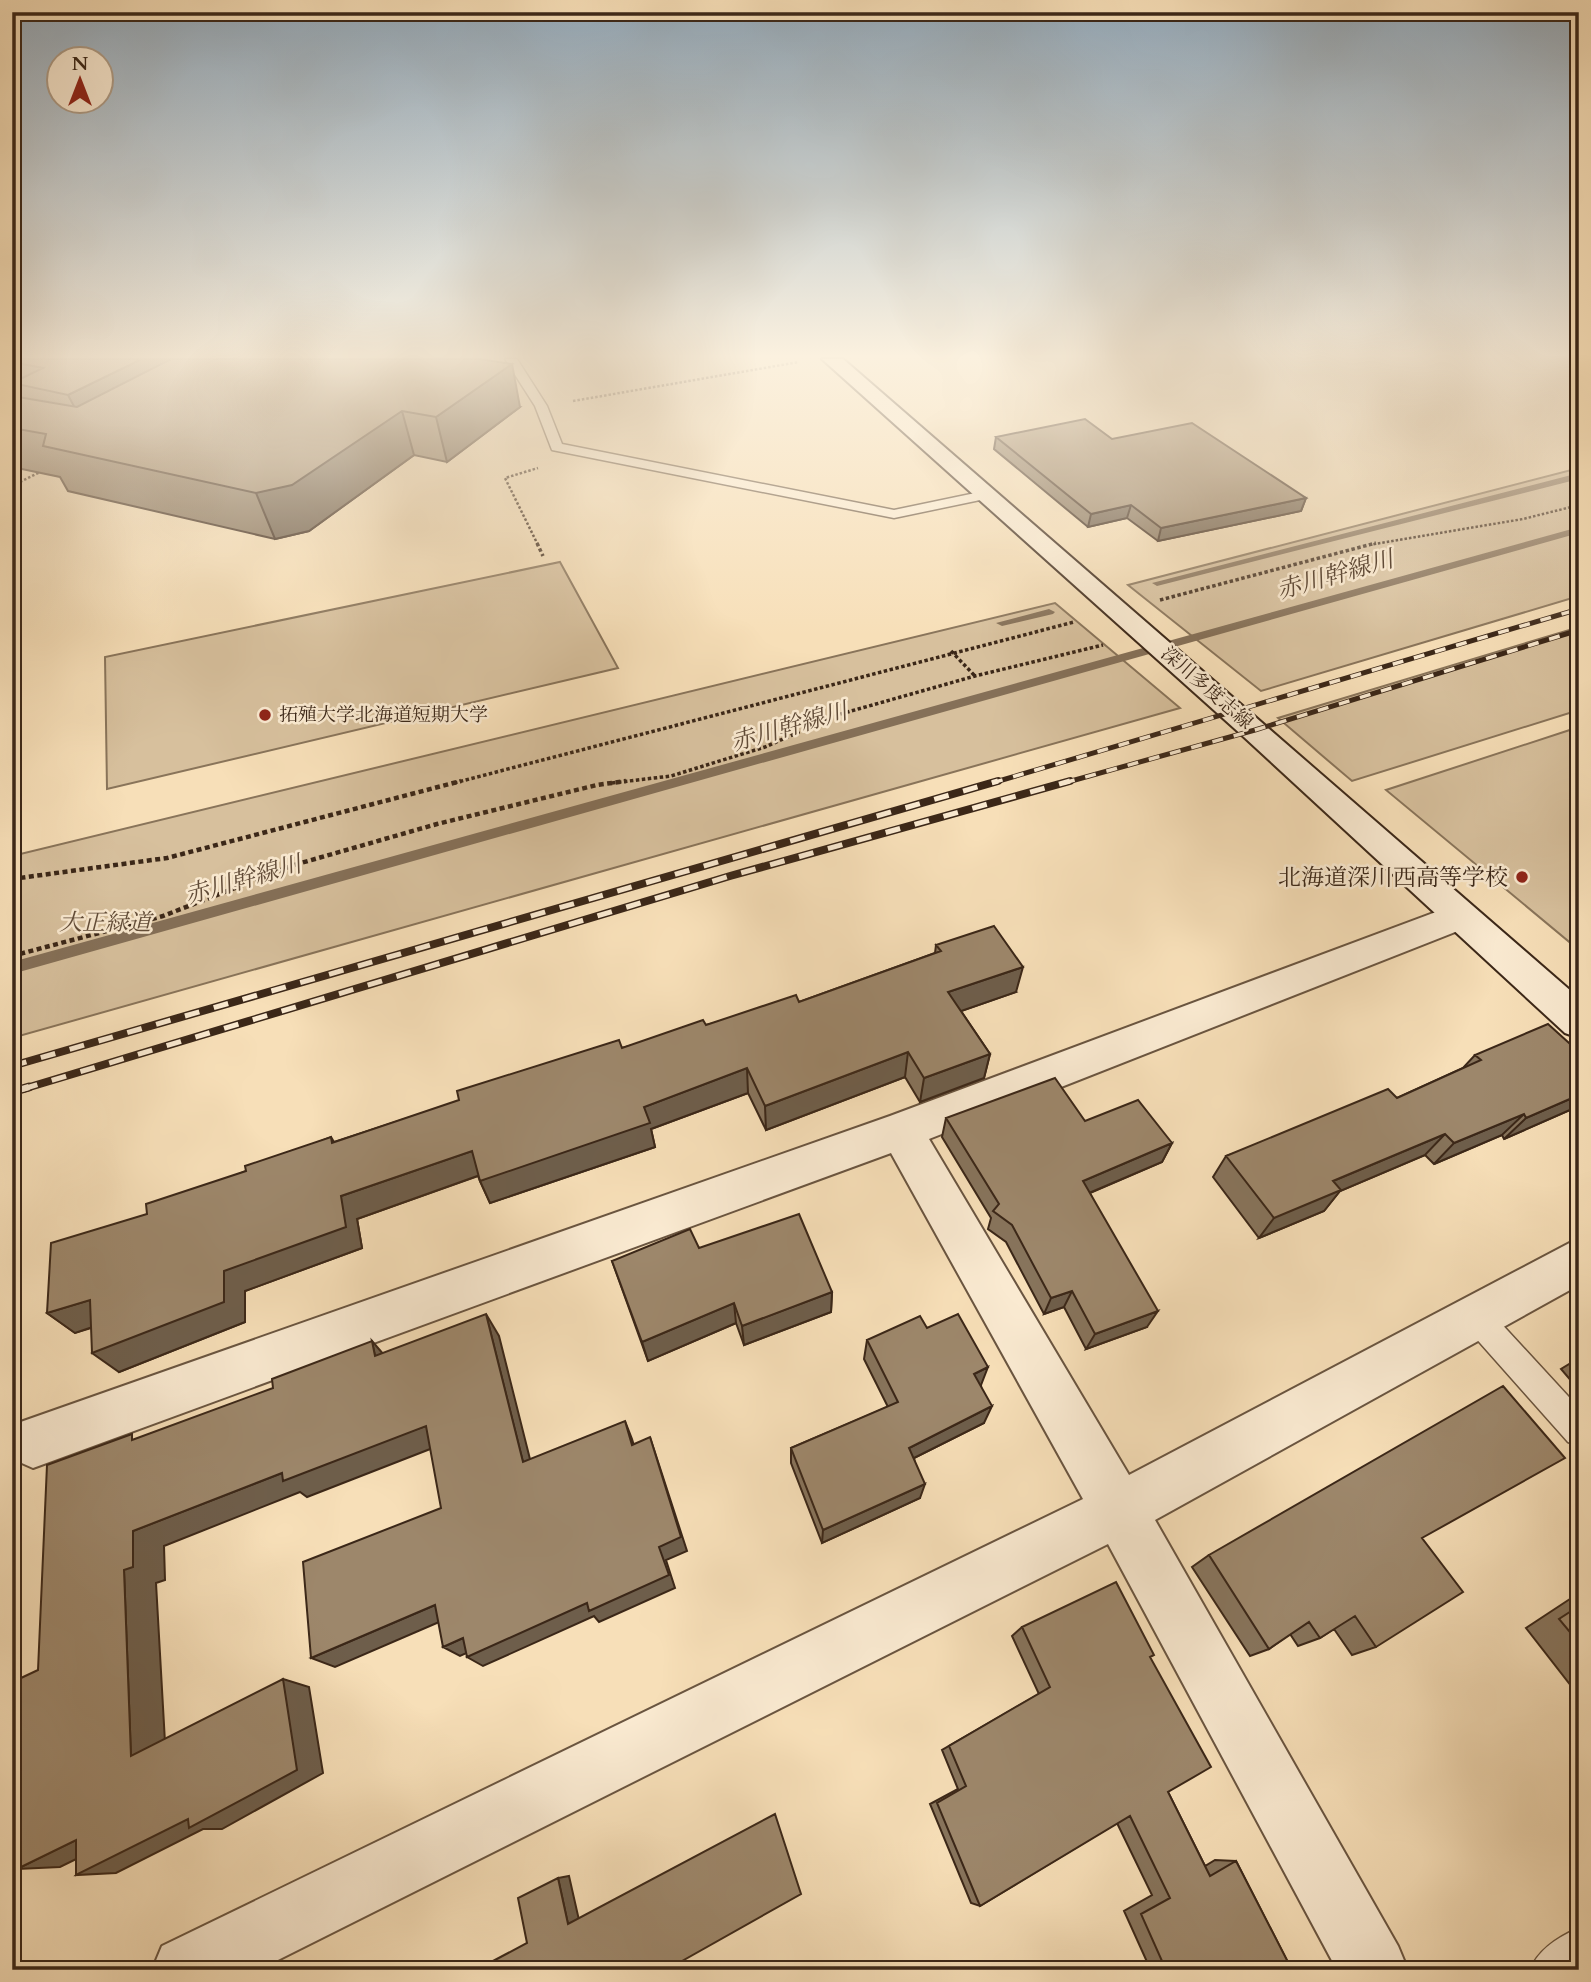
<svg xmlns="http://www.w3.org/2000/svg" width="1591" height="1982" font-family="Cardo,'Noto Serif JP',serif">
  <rect width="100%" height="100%" fill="#f7dfb8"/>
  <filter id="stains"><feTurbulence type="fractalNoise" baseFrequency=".00286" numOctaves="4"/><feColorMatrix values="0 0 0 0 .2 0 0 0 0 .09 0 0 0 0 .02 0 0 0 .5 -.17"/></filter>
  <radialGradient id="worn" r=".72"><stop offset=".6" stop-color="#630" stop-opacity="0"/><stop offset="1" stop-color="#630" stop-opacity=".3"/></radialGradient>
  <path fill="#d7c09d" stroke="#89745a" stroke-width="2" d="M1579,468V596L1261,691L1128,585Z
    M560,562L618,668L107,789L105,657Z
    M1055,603L1180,708L12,1038V856Z
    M1579,627V710L1352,781L1278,718Z
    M1579,727V950L1386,790Z"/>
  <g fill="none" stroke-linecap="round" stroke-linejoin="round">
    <path fill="#857058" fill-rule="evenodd" d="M1579,473V479L1157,586L1152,583Z
      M1579,527V533L12,974V962Z
      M1049,609L1055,612L1053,614L1002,626L996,623Z"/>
    <defs>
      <path id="service" d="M505,359H517L547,406L562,444L894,510L985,491L992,495L985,499L894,518L552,450L535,406Z
        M1475,1302L1485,1306L1579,1408V1446L1568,1442L1465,1326L1461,1316L1465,1306Z
        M1579,1928V1970H1530C1539,1949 1558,1937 1579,1928Z"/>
      <path id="minor" d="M1460,903L1473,907L1478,916L1473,925L929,1139L1129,1475L1579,1238V1285L1155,1520L1398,1946L1408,1970H1337L1108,1544L258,1970H152L162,1946L1083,1499L891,1153L33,1468L15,1460V1424L890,1116Z"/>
      <path id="secondary" d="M822,359H843L1579,998V1038L1565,1033L1244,737Z"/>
    </defs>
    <use href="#service" stroke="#6a5540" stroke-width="3"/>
    <use href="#minor" stroke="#6a5540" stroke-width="4"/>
    <use href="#secondary" stroke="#3b2718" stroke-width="4"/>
    <path stroke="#3b2718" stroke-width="2.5" stroke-dasharray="2.5 2" stroke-linecap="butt" d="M573,401L799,362
      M12,486L42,471
      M538,545L505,478L538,468
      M1369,545L1523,519L1579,505"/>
    <path stroke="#3b2718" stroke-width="3.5" stroke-dasharray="3.5 2.5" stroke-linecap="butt" d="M537,543L543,556
      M1160,600L1376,543
      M951,651L975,676
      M454,783L1074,622
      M612,783L671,776L765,747L837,715L975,676L1103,645"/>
    <path stroke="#3b2718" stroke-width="4.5" stroke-dasharray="5 3.5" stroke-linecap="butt" d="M12,879L167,858L461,781
      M12,956L163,916L294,865L437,824L597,785L626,781"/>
    <use href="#service" fill="#faead1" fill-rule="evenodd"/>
    <use href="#minor" fill="#faead1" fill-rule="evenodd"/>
    <use href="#secondary" fill="#faead1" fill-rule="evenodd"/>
    <defs>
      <path id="rail-far2" d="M992,783L1579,609
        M1064,783L1255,730L1579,630"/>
      <path id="rail-far1" d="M12,1066L998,781
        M23,1089L730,876L1070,781"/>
      <path id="rail" d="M12,1092L29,1087"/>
    </defs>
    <use href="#rail-far2" stroke="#3b2718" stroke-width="5"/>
    <use href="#rail-far1" stroke="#3b2718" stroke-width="8"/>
    <use href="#rail" stroke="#3b2718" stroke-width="9"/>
    <use href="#rail-far2" stroke="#faead1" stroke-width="3.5" stroke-dasharray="11" stroke-linecap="butt"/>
    <use href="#rail-far1" stroke="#faead1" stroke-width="5" stroke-dasharray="15" stroke-linecap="butt"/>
    <use href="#rail" stroke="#faead1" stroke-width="6" stroke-dasharray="19" stroke-linecap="butt"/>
  </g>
  <path fill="#87745c" stroke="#3b2718" stroke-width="2" d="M12,359L520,407L447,462L414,455L309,531L275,539L68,491L60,477L12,467Z
    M996,437L1112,439L1306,498L1301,511L1158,541L1127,518L1088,527L994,449Z
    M936,945L1016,992L961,1011L990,1054L984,1078L920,1102L905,1077L766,1130L748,1093L651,1129L655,1147L490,1203L480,1181L478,1176L357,1219L362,1248L245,1291V1322L119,1372L91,1328L75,1333L47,1313L147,1214L246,1171L331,1137L334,1142L622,1048L706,1025L799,1002L935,953Z
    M1475,1055L1579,1106L1504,1139L1502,1135L1434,1164L1425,1155L1340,1191L1324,1211L1259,1238L1213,1177L1226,1156L1397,1098L1463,1068Z
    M946,1118L1085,1121L1172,1143L1162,1162L1090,1193L1147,1327L1086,1349L1064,1307L1044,1314L1006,1242L988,1229L991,1218L942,1137Z
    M699,1248L832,1292L831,1312L744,1345L736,1323L648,1361L612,1261Z
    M927,1328L981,1385L984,1423L914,1458L920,1498L822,1543L791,1463V1448L888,1407L864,1359L867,1340Z
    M1579,1358V1390L1561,1369Z
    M1422,1538L1376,1647L1352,1655L1334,1629L1320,1638L1298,1646L1290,1634L1269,1649L1250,1656L1192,1567L1209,1555Z
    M1579,1593V1696L1526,1628Z
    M1022,1627L1150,1657L1168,1792L1205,1866L1215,1860L1236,1861L1292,1970H1139L1148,1964L1124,1911L1152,1895L1117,1823L980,1906L971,1903L930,1804L958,1789L942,1750L1039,1694L1012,1636Z"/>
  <path fill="#6e5e4b" stroke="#3b2718" stroke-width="2" d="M141,359H241L91,439L68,395Z
    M512,364L520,407L447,462L436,417Z
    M402,411L414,455L309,531L275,539L256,493Z
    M1306,498L1301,511L1158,541L1161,528Z
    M1131,505L1127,518L1088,527L1091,514Z
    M1023,967L1016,992L944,1017L948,992Z
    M908,1052L905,1077L766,1130L765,1106Z
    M990,1054L984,1078L920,1102L924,1078Z
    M747,1068L748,1093L651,1129L655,1147L490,1203L480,1181L644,1107Z
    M1579,1095V1106L1504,1139L1526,1118Z
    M1524,1114L1502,1135L1434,1164L1454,1143Z
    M1445,1134L1425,1155L1340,1191L1324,1211L1259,1238L1274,1218L1333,1181Z
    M1172,1143L1162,1162L1075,1199L1083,1181Z
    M472,1151L483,1174L357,1219L362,1248L245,1291V1322L119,1372L92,1353L341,1196Z
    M1072,1291L1064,1307L1044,1314L1051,1298Z
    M832,1292L831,1312L744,1345L742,1326Z
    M90,1300L116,1319L75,1333L47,1313Z
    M734,1303L736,1323L648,1361L642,1342Z
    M1158,1311L1147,1327L1086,1349L1095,1334Z
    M486,1314L499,1336L535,1479L523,1462Z
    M372,1341L390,1362L375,1356Z
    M988,1367L981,1385L967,1392L974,1374Z
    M992,1406L984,1423L904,1463L909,1448Z
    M625,1421L632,1439L639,1462L632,1445Z
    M426,1426L443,1444L307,1497L300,1492L164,1546L165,1580L156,1583L166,1760L131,1756L124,1570L133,1531L282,1473Z
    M650,1437L687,1551L666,1560L675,1588L599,1622L594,1616L483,1666L467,1657L659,1547Z
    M925,1484L920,1498L822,1543L823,1530Z
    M435,1605L453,1616L335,1667L311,1658Z
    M463,1638L480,1647L460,1656L443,1647Z
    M283,1679L309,1687L323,1773L222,1829H203L116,1873L76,1875Z
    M76,1840H115L60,1867L17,1869Z
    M569,1876L579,1920L568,1924L558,1878Z"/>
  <path fill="#9d876b" stroke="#3b2718" stroke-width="2" d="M12,359H142L68,395L12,383L43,368L12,362Z
    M171,359H479L512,364L436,417L402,411L292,485L256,493L43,446L46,434L12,428V396L77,407Z
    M1085,419L1112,439L1192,423L1306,498L1161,528L1131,505L1091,514L996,437Z
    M994,926L1023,967L948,992L990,1054L924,1078L908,1052L765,1106L747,1068L644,1107L650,1123L480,1181L472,1151L341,1196L346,1227L224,1271V1302L92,1353L90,1300L47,1313L51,1243L147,1214L146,1204L246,1171L245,1166L331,1137L332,1143L459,1100L457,1091L619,1040L622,1048L703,1020L706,1025L796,995L799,1002L941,951L936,945Z
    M1548,1024L1579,1052V1095L1526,1118L1524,1114L1454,1143L1445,1134L1333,1181L1341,1190L1274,1218L1226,1156L1388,1089L1397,1098L1481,1060L1475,1055Z
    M1055,1078L1085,1121L1138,1100L1172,1143L1083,1181L1158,1311L1095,1334L1072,1291L1051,1298L1012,1225L993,1211L999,1204L946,1118Z
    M799,1214L832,1292L742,1326L734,1303L642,1342L612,1261L690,1229L699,1248Z
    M486,1314L523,1462L625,1421L632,1445L650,1437L681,1537L659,1547L669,1575L589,1611L587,1603L467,1657L463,1638L443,1647L435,1605L311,1658L303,1562L441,1508L426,1426L283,1481L282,1473L133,1531V1567L124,1570L131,1756L283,1679L297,1770L189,1828L188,1819L76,1875V1840L17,1869L21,1678L38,1670L47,1465L132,1434V1440L273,1388L272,1379L372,1341L375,1356Z
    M958,1314L988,1367L974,1374L992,1406L909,1448L925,1484L823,1530L791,1448L898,1402L867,1340L920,1316L927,1328Z
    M1503,1386L1565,1458L1422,1538L1463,1592L1376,1647L1355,1616L1320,1638L1309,1622L1269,1649L1209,1555Z
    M1116,1582L1154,1655L1150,1657L1211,1767L1168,1792L1210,1876L1236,1861L1292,1970H1166L1141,1914L1170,1898L1130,1816L980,1906L937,1803L966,1786L949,1746L1050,1687L1022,1627Z
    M1579,1606V1643L1559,1619Z
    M775,1814L801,1894L666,1970H476L527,1943L518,1898L558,1878L568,1924Z"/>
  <linearGradient id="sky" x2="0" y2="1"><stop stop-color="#94acbf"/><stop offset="0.56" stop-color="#fbf1df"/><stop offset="1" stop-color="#fbf1df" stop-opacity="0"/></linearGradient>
  <rect width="1591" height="636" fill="url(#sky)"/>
  <g fill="#8f2418" stroke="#faead1" stroke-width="2.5">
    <circle cx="265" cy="715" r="7"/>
    <circle cx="1522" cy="877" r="7"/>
  </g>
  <g text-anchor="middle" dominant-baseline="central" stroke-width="5" stroke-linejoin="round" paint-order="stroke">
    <g font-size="19" fill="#3b2718" stroke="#faead1">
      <text transform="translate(1207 688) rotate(41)">深川多度志線</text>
    </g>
    <g font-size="19" fill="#3b2718" stroke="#faead1" text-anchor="start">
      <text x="279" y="715">拓殖大学北海道短期大学</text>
    </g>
    <g font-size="23" fill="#3b2718" stroke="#faead1" text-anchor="end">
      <text x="1508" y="877">北海道深川西高等学校</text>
    </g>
    <g font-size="23" font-style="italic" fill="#624d39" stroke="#faead1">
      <text x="105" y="922">大正緑道</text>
    </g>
    <g font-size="24" font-style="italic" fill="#604b38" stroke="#faead1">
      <text transform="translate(1335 575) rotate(-16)">赤川幹線川</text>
      <text transform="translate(789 727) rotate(-16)">赤川幹線川</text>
      <text transform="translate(243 880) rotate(-16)">赤川幹線川</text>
    </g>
  </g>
  <rect width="1591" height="1982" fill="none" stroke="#f7dfb8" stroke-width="42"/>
  <rect x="14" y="14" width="1563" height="1954" fill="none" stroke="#3b2718" stroke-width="3.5"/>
  <rect x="21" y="21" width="1549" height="1940" fill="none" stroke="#3b2718" stroke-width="2"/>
  <g transform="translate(80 80)"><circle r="33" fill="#faead1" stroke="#ae9c87" stroke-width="2"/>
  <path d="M0-5L12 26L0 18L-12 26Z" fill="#8f2418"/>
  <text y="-10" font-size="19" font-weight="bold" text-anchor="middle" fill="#3b2718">N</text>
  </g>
  <rect width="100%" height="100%" filter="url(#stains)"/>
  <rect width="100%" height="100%" fill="url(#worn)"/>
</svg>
